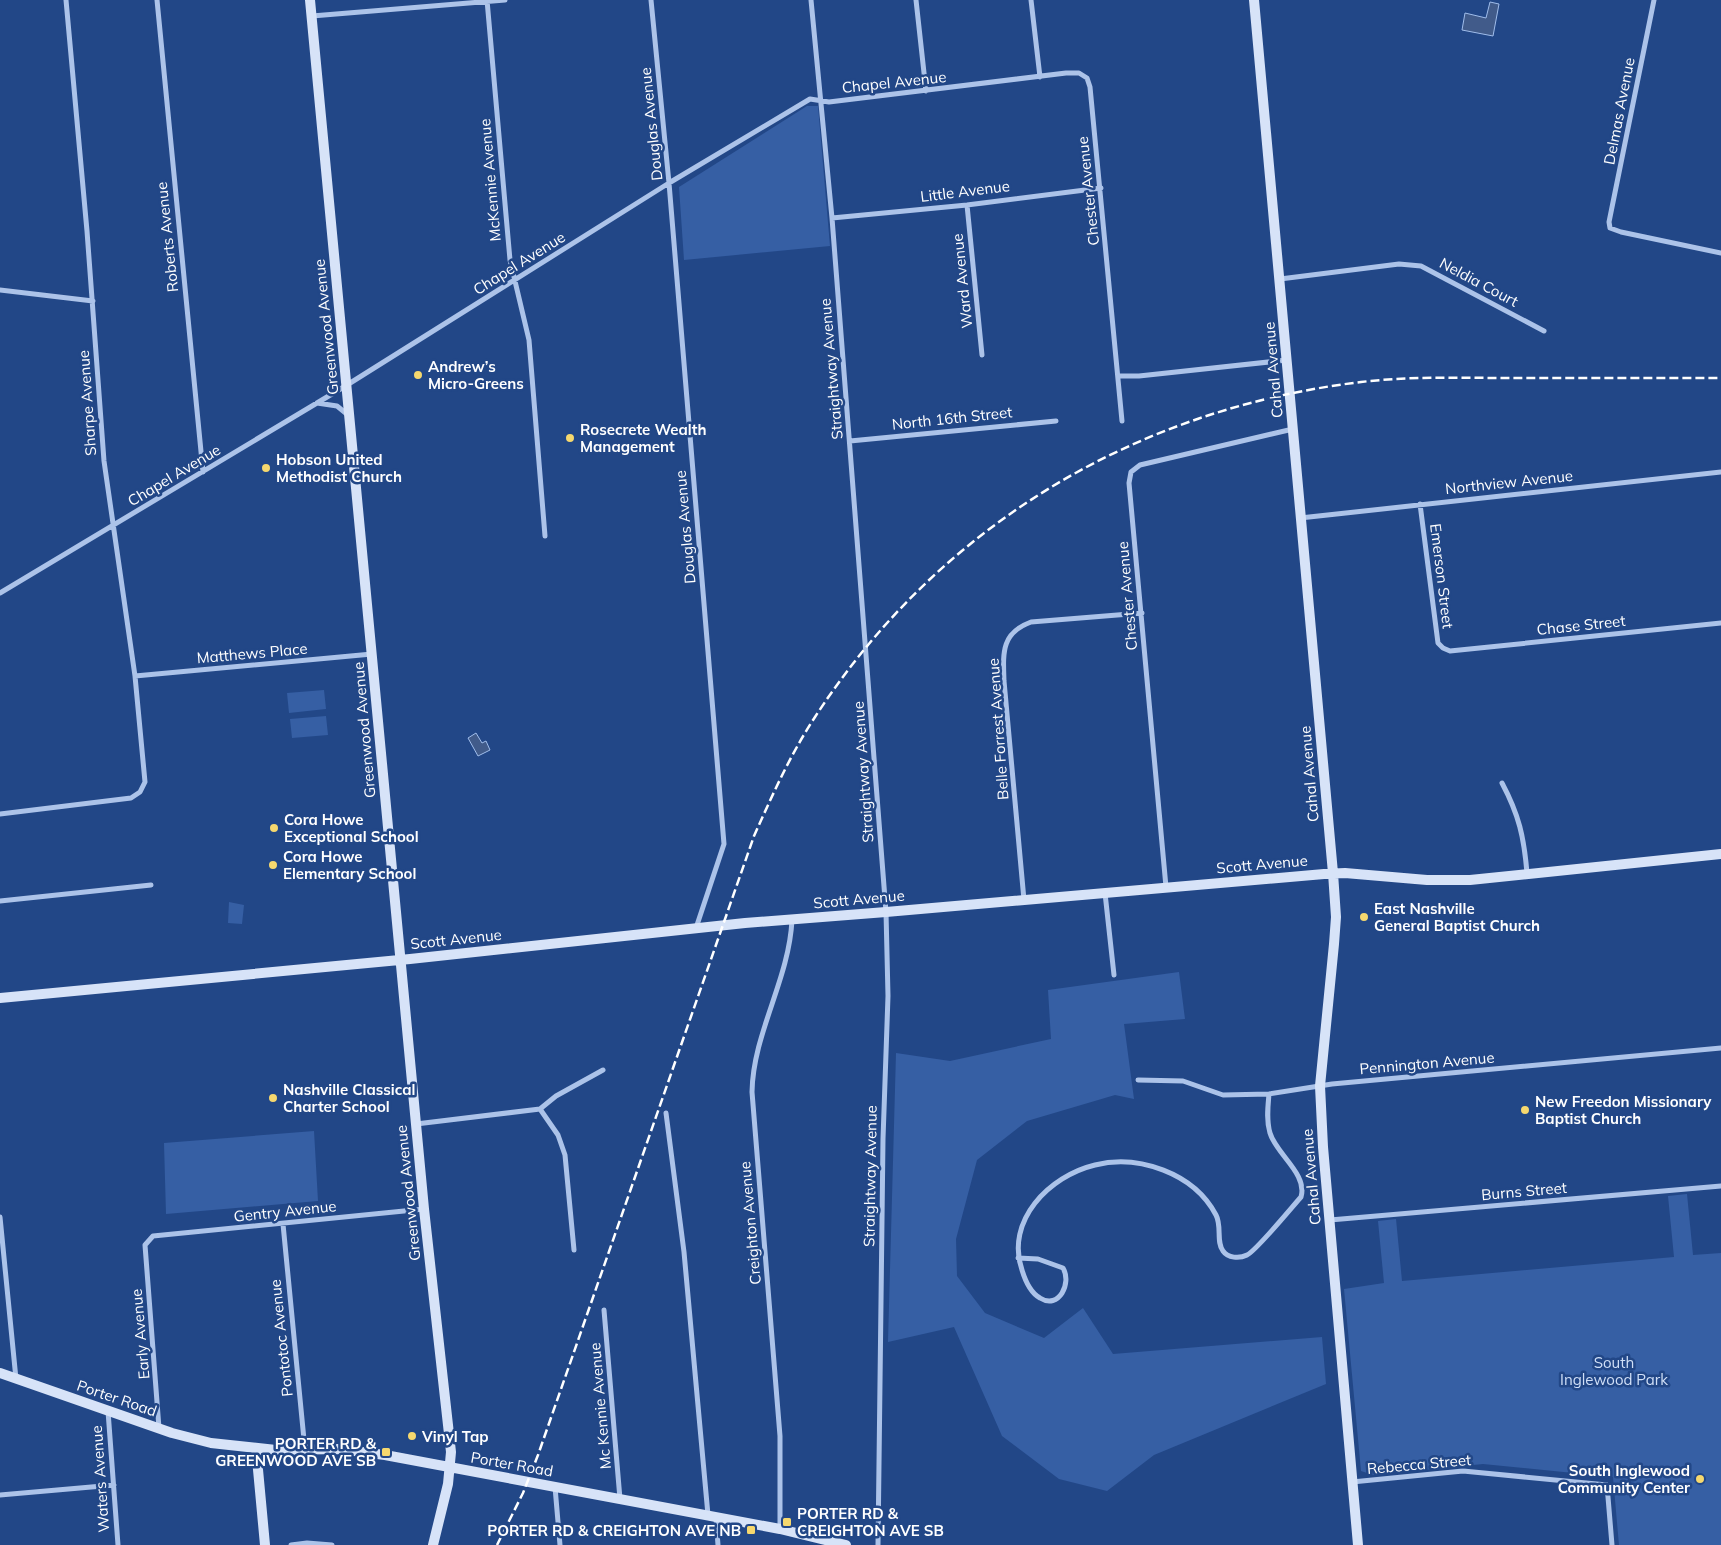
<svg xmlns="http://www.w3.org/2000/svg" width="1721" height="1545" font-family="Mulish,sans-serif">
  <rect width="100%" height="100%" fill="#224787"/>
  <path fill="#365fa4" d="M807,106H818L830,246L684,260L679,187Z
    M324,690L326,709L289,713L287,693Z
    M326,716L328,735L292,738L290,719Z
    M229,902L244,905L242,924L228,923Z
    M1179,972L1185,1019L1124,1024L1134,1099L1115,1095L1027,1121L977,1160L956,1239L957,1276L985,1313L1044,1338L1083,1308L1113,1354L1322,1337L1326,1384L1154,1455L1107,1491L1059,1479L1002,1436L954,1327L888,1342L896,1053L950,1061L1051,1039L1048,990Z
    M314,1131L318,1201L166,1214L164,1143Z
    M1687,1194L1693,1255L1721,1253V1545H1619L1613,1477L1483,1464L1373,1475L1361,1471L1344,1289L1384,1283L1378,1221L1396,1219L1402,1281L1674,1257L1668,1196Z"/>
  <path fill="#415b8a" stroke="#a0bdeb" d="M1490,2L1499,4L1493,36L1462,30L1465,13L1486,18Z
    M476,733L482,743L486,741L490,750L478,756L468,738Z"/>
  <g fill="none" stroke-linecap="round" stroke-linejoin="round">
    <path stroke="#acc3e9" stroke-width="5" d="M157,0L203,472
      M487,0L510,260L529,340L545,536
      M651,0L669,183L724,844L696,928
      M811,0L832,218L886,912L888,996L883,1139L878,1545
      M916,0L926,91
      M1031,0L1040,77
      M1654,0L1609,222L1610,228L1621,232L1721,253
      M312,16L505,0
      M967,205L982,355
      M832,218L967,205L1101,188
      M1280,279L1399,264L1421,266L1544,331
      M0,290L93,301
      M1118,376H1139L1287,360
      M317,403L337,406L348,415
      M850,441L1056,421
      M1420,504L1438,643L1443,648L1450,651L1721,623
      M1300,518L1721,472
      M0,593L347,385L669,183L810,99L829,102L1066,73H1079L1087,78L1090,87L1122,421
      M135,676L372,654
      M1502,783C1519,815 1524,837 1527,873
      M0,814L131,798L140,792L145,782L135,676L104,461L87,231L66,0
      M1166,887L1129,483L1131,472L1140,465L1293,429
      M1105,893L1114,975
      M1024,900L1004,681C1003,653 1001,633 1031,622L1142,613
      M0,901L151,885
      M1138,1080L1183,1081L1223,1095L1269,1094L1332,1084L1721,1048
      M540,1109L558,1135L565,1155L574,1250
      M666,1113L684,1252L708,1515
      M416,1124L540,1109L556,1096L603,1070
      M0,1217L16,1379
      M1330,1220L1721,1186
      M283,1224L305,1450
      M1018,1258L1038,1259L1063,1268C1072,1283 1059,1310 1040,1298C1031,1293 1025,1280 1022,1270C1005,1221 1049,1176 1095,1165C1138,1154 1194,1173 1216,1215C1222,1226 1216,1242 1223,1251C1228,1258 1239,1259 1247,1255C1256,1251 1292,1207 1301,1197C1308,1174 1276,1154 1270,1133C1266,1120 1268,1106 1269,1094
      M604,1310L620,1499
      M108,1411L118,1545
      M159,1428L145,1245L153,1236L424,1209
      M1352,1482L1463,1471L1607,1485L1612,1545
      M555,1487L560,1545
      M0,1495L114,1485
      M716,1518L718,1545
      M780,1529V1436L752,1092C753,1033 789,980 792,920
      M291,1545L307,1543L332,1545"/>
    <path stroke="#d7e3f8" stroke-width="10" d="M310,0L424,1209L451,1452L448,1484L433,1545
      M1254,0L1333,873L1336,917L1334,944L1320,1086L1323,1147L1358,1545
      M0,998L410,959L745,923L886,912L1324,874L1345,873L1427,880H1470L1721,854
      M0,1373L172,1433L211,1443L276,1450L339,1449L385,1455L780,1529L846,1545
      M256,1448L265,1545"/>
    <path stroke="#fff" stroke-width="2.5" stroke-dasharray="9 4" stroke-linecap="butt" d="M497,1545L523,1493L538,1455L754,836C772,796 790,755 815,717C939,526 1135,409 1361,382C1411,376 1462,378 1512,378C1581,378 1651,378 1721,378"/>
  </g>
  <g fill="#f6d86e" stroke="#224787" stroke-width="2">
    <circle cx="418" cy="375" r="5"/>
    <circle cx="570" cy="438" r="5"/>
    <circle cx="266" cy="468" r="5"/>
    <circle cx="274" cy="828" r="5"/>
    <circle cx="273" cy="865" r="5"/>
    <circle cx="1364" cy="917" r="5"/>
    <circle cx="273" cy="1098" r="5"/>
    <circle cx="1525" cy="1110" r="5"/>
    <circle cx="412" cy="1436" r="5"/>
    <rect x="381" y="1447" width="10" height="10" rx="2.5"/>
    <circle cx="1700" cy="1479" r="5"/>
    <rect x="782" y="1517" width="10" height="10" rx="2.5"/>
    <rect x="746" y="1525" width="10" height="10" rx="2.5"/>
  </g>
  <g text-anchor="middle" dominant-baseline="central" stroke-width="5" stroke-linejoin="round" paint-order="stroke">
    <g font-size="15" fill="#fff" stroke="#224787">
      <text transform="translate(894 82) rotate(-6)">Chapel Avenue</text>
      <text transform="translate(1619 111) rotate(-79)">Delmas Avenue</text>
      <text transform="translate(651 124) rotate(-96)">Douglas Avenue</text>
      <text transform="translate(490 180) rotate(-95)">McKennie Avenue</text>
      <text transform="translate(965 191) rotate(-7)">Little Avenue</text>
      <text transform="translate(1088 191) rotate(-96)">Chester Avenue</text>
      <text transform="translate(167 237) rotate(-96)">Roberts Avenue</text>
      <text transform="translate(519 263) rotate(-32)">Chapel Avenue</text>
      <text transform="translate(962 281) rotate(-96)">Ward Avenue</text>
      <text transform="translate(1479 282) rotate(28)">Neldia Court</text>
      <text transform="translate(326 327) rotate(-96)">Greenwood Avenue</text>
      <text transform="translate(831 369) rotate(-95)">Straightway Avenue</text>
      <text transform="translate(1273 370) rotate(-95)">Cahal Avenue</text>
      <text transform="translate(87 403) rotate(-94)">Sharpe Avenue</text>
      <text transform="translate(952 418) rotate(-6)">North 16th Street</text>
      <text transform="translate(174 475) rotate(-31)">Chapel Avenue</text>
      <text transform="translate(1509 482) rotate(-6)">Northview Avenue</text>
      <text transform="translate(685 527) rotate(-95)">Douglas Avenue</text>
      <text transform="translate(1442 576) rotate(83)">Emerson Street</text>
      <text transform="translate(1127 596) rotate(-95)">Chester Avenue</text>
      <text transform="translate(1581 625) rotate(-6)">Chase Street</text>
      <text transform="translate(252 653) rotate(-5)">Matthews Place</text>
      <text transform="translate(998 729) rotate(-94)">Belle Forrest Avenue</text>
      <text transform="translate(364 730) rotate(-95)">Greenwood Avenue</text>
      <text transform="translate(863 772) rotate(-94)">Straightway Avenue</text>
      <text transform="translate(1309 774) rotate(-95)">Cahal Avenue</text>
      <text transform="translate(1262 864) rotate(-5)">Scott Avenue</text>
      <text transform="translate(859 899) rotate(-5)">Scott Avenue</text>
      <text transform="translate(456 939) rotate(-6)">Scott Avenue</text>
      <text transform="translate(1427 1063) rotate(-5)">Pennington Avenue</text>
      <text transform="translate(870 1176) rotate(-89)">Straightway Avenue</text>
      <text transform="translate(1311 1177) rotate(-95)">Cahal Avenue</text>
      <text transform="translate(1524 1191) rotate(-5)">Burns Street</text>
      <text transform="translate(408 1193) rotate(-96)">Greenwood Avenue</text>
      <text transform="translate(285 1211) rotate(-6)">Gentry Avenue</text>
      <text transform="translate(750 1223) rotate(-95)">Creighton Avenue</text>
      <text transform="translate(140 1334) rotate(-95)">Early Avenue</text>
      <text transform="translate(281 1338) rotate(-96)">Pontotoc Avenue</text>
      <text transform="translate(117 1398) rotate(19)">Porter Road</text>
      <text transform="translate(600 1406) rotate(-95)">Mc Kennie Avenue</text>
      <text transform="translate(512 1464) rotate(10)">Porter Road</text>
      <text transform="translate(1419 1464) rotate(-5)">Rebecca Street</text>
      <text transform="translate(100 1479) rotate(-94)">Waters Avenue</text>
    </g>
    <g font-size="15" font-weight="bold" fill="#fff" stroke="#224787" text-anchor="start">
      <text x="428" y="366">Andrew’s<tspan x="428" dy="17">Micro-Greens</tspan></text>
      <text x="580" y="429">Rosecrete Wealth<tspan x="580" dy="17">Management</tspan></text>
      <text x="276" y="459">Hobson United<tspan x="276" dy="17">Methodist Church</tspan></text>
      <text x="284" y="819">Cora Howe<tspan x="284" dy="17">Exceptional School</tspan></text>
      <text x="283" y="856">Cora Howe<tspan x="283" dy="17">Elementary School</tspan></text>
      <text x="1374" y="908">East Nashville<tspan x="1374" dy="17">General Baptist Church</tspan></text>
      <text x="283" y="1089">Nashville Classical<tspan x="283" dy="17">Charter School</tspan></text>
      <text x="1535" y="1101">New Freedon Missionary<tspan x="1535" dy="17">Baptist Church</tspan></text>
      <text x="422" y="1436">Vinyl Tap</text>
      <text x="376" y="1443" text-anchor="end">PORTER RD &amp;<tspan x="376" dy="17">GREENWOOD AVE SB</tspan></text>
      <text x="1690" y="1470" text-anchor="end">South Inglewood<tspan x="1690" dy="17">Community Center</tspan></text>
      <text x="797" y="1513">PORTER RD &amp;<tspan x="797" dy="17">CREIGHTON AVE SB</tspan></text>
      <text x="741" y="1530" text-anchor="end">PORTER RD &amp; CREIGHTON AVE NB</text>
    </g>
    <g font-size="15" fill="#d0dff7" stroke="#224787">
      <text x="1614" y="1362">South<tspan x="1614" dy="17">Inglewood Park</tspan></text>
    </g>
  </g>
</svg>
